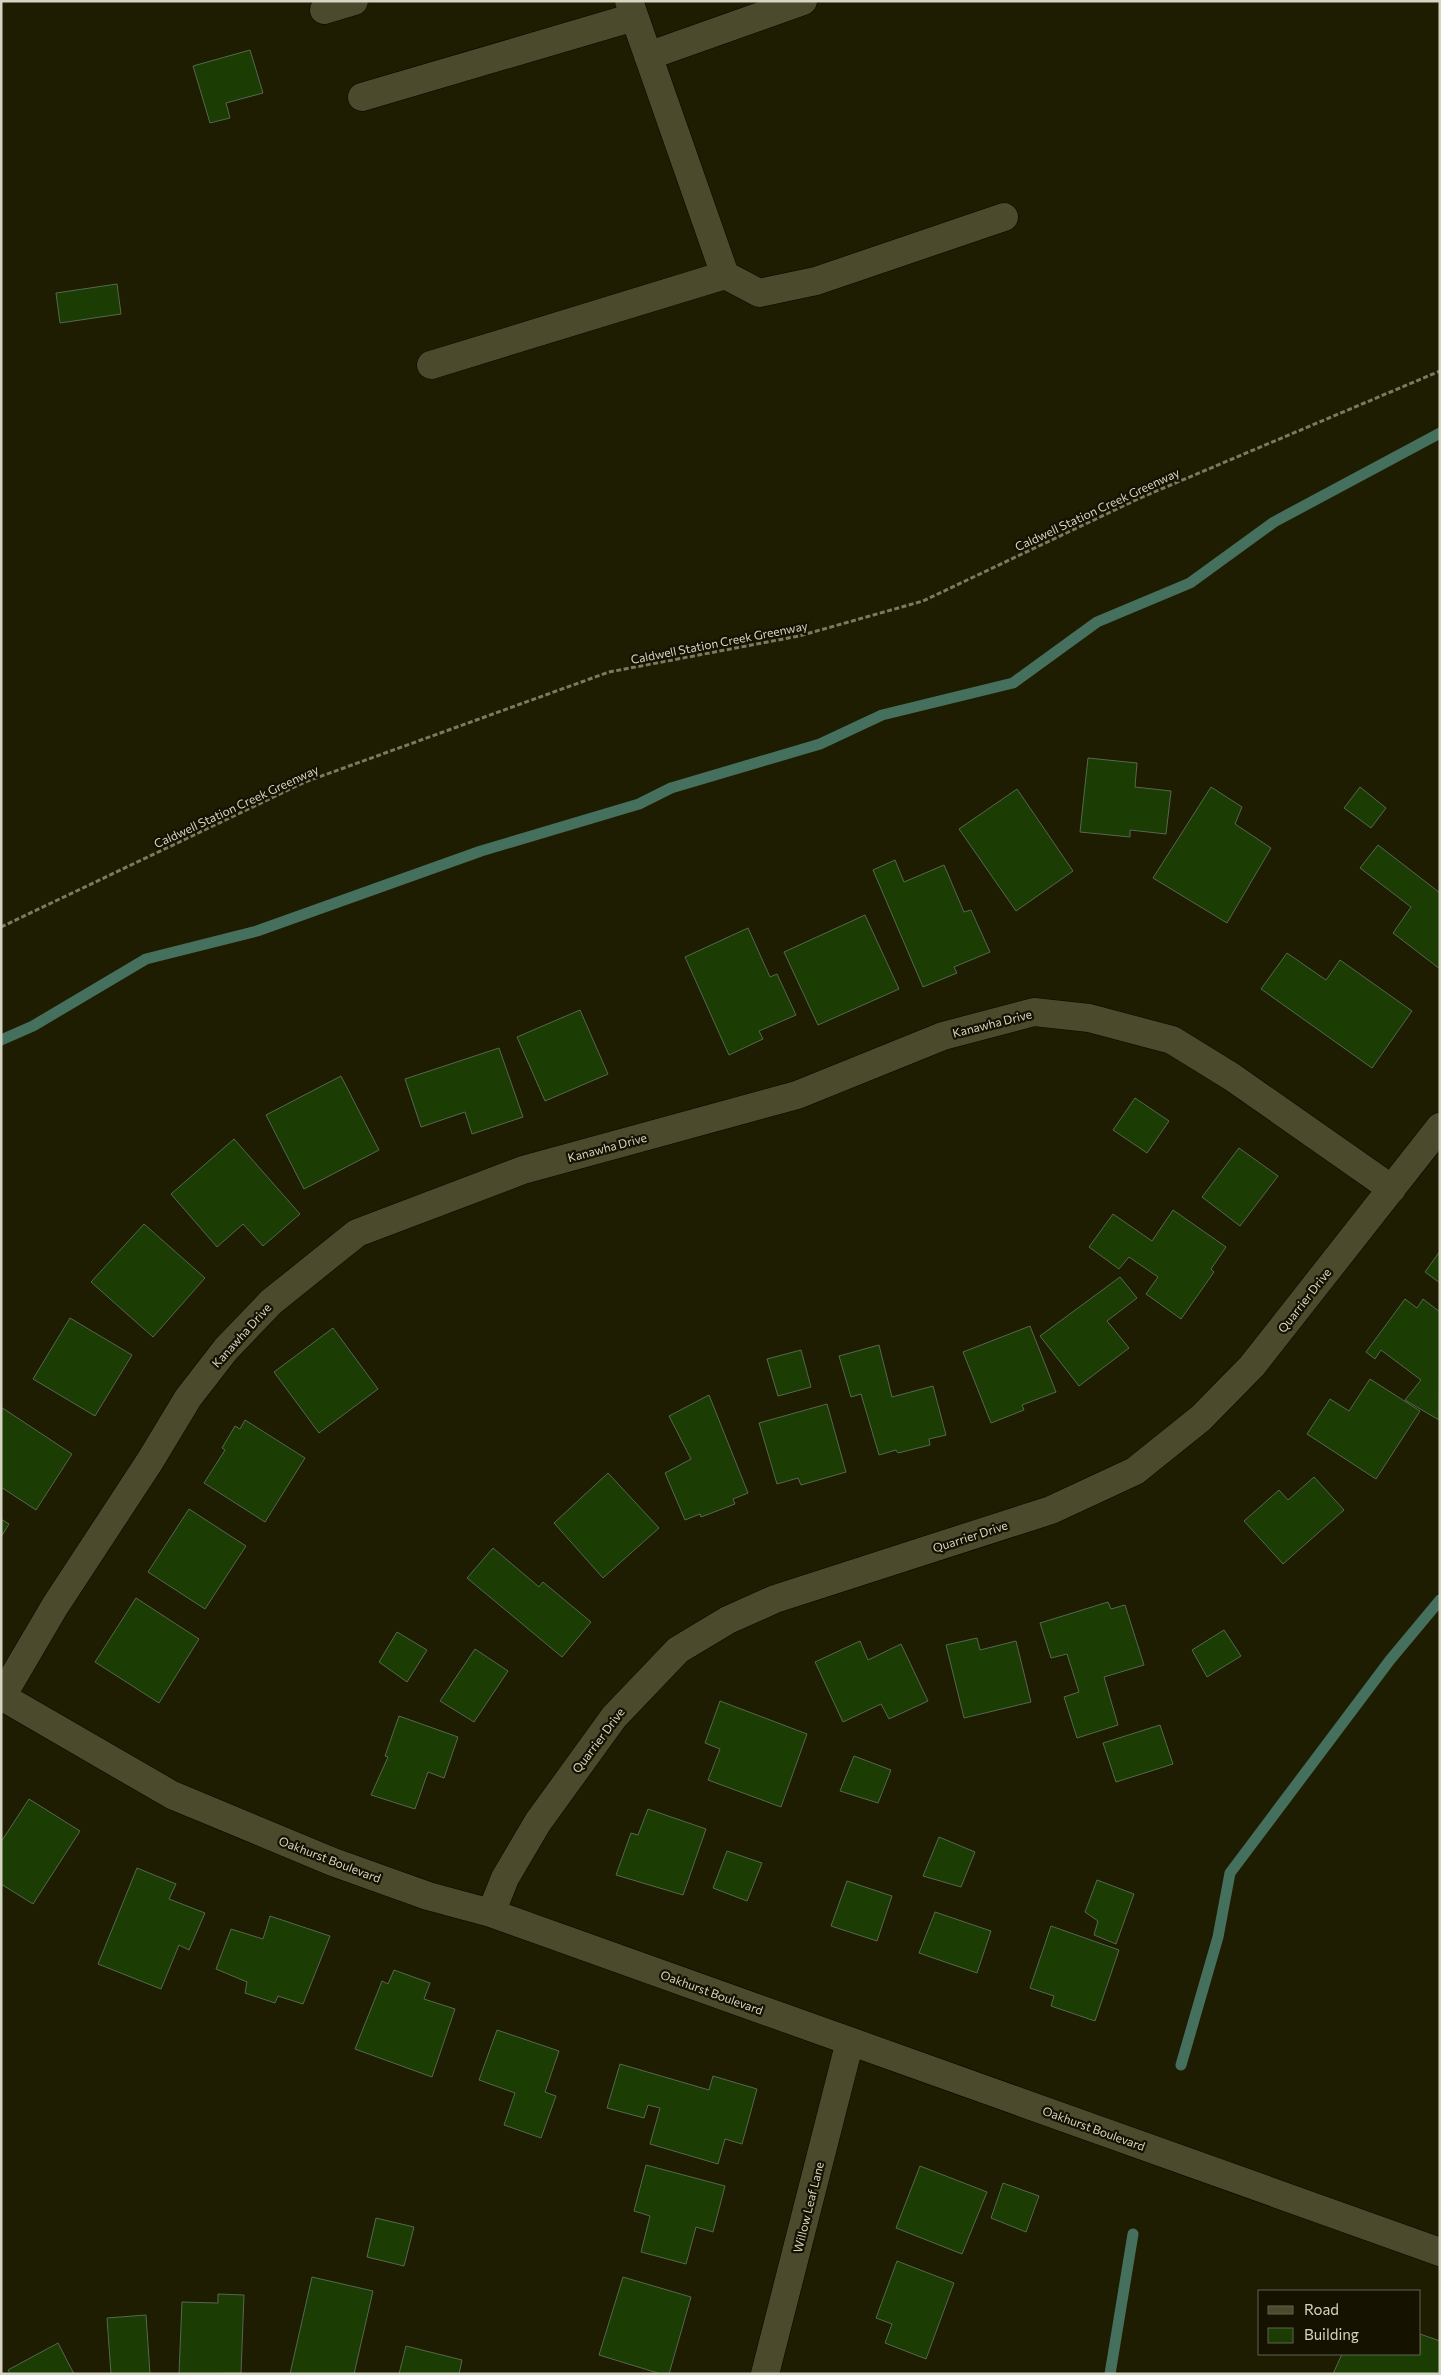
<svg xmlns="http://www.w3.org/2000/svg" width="1441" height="2375" font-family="Commissioner,sans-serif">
  <rect width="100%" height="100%" fill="#1e1c01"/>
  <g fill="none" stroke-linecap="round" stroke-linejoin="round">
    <path stroke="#45705e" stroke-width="11" d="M1,1040L33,1026L146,959L257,931L481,851L639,804L671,788L820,744L882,715L1013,683L1097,622L1190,583L1274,522L1440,433
      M1181,2065L1218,1937L1230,1873L1390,1660L1440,1600
      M1110,2374L1133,2234"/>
  </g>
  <path fill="#1b3c02" stroke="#56684e" d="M250,50L263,93L226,103L230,118L210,123L193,66Z
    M117,284L121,314L60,323L56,293Z
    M1088,758L1137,763L1135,787L1171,791L1166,834L1130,830V837L1080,832Z
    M1211,787L1242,807L1235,824L1271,848L1227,923L1153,878Z
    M1360,787L1386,808L1371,828L1344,808Z
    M1017,789L1073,871L1016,911L959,829Z
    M1378,845L1440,893V969L1393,933L1411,907L1360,868Z
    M895,860L904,882L944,865L964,912L971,910L990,952L954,967L957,973L923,987L873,870Z
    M865,915L899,989L818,1025L784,952Z
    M748,928L770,977L777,974L796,1015L759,1031L763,1039L729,1055L685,957Z
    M1287,953L1326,980L1340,960L1412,1011L1372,1068L1261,989Z
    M580,1010L608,1074L545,1101L517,1037Z
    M499,1048L523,1117L472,1134L465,1112L421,1127L405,1079Z
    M341,1076L379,1150L304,1189L266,1115Z
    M1135,1098L1169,1121L1147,1153L1113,1130Z
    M234,1139L300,1214L263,1246L243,1224L217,1247L171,1194Z
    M1239,1148L1278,1176L1240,1226L1202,1197Z
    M1173,1210L1226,1247L1211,1269L1214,1272L1181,1319L1146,1294L1158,1277L1129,1257L1119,1269L1089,1247L1113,1214L1152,1241Z
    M144,1224L205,1278L153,1337L91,1282Z
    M1440,1251V1283L1425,1272Z
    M1120,1277L1137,1298L1107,1321L1129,1348L1079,1386L1040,1336Z
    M1405,1299L1417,1308L1423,1299L1440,1312L1439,1420L1405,1400L1421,1380L1381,1350L1375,1359L1366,1352Z
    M70,1318L132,1355L95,1416L33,1379Z
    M1030,1326L1056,1392L1022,1405L1024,1410L991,1423L963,1352Z
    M333,1328L378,1389L319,1433L274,1372Z
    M879,1345L892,1397L933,1386L946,1435L929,1439L930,1445L898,1453L896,1450L879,1455L861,1394L851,1397L839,1356Z
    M801,1350L811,1387L778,1396L767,1359Z
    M1370,1379L1420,1411L1376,1479L1307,1434L1330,1399L1349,1411Z
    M709,1395L748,1493L733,1499L735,1504L701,1517L700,1514L685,1520L665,1473L691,1459L669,1416Z
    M827,1404L846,1472L801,1485L798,1478L777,1484L759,1423Z
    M1,1407L72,1454L36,1510L1,1487Z
    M245,1420L305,1458L265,1522L204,1483L225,1450L222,1448L235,1426L240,1429Z
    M608,1473L659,1528L603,1578L554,1523Z
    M1314,1477L1344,1510L1283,1564L1244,1521L1279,1490L1288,1500Z
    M189,1509L246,1546L205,1609L148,1572Z
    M1,1519L9,1524L1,1537Z
    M493,1548L539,1587L543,1582L591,1622L562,1657L467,1578Z
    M136,1598L199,1639L159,1703L95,1662Z
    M1108,1602L1111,1609L1125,1605L1144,1665L1104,1677L1118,1725L1077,1738L1064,1697L1079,1692L1067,1654L1051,1658L1040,1623Z
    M1224,1630L1241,1656L1207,1677L1192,1650Z
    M397,1632L427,1650L407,1682L379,1662Z
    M977,1638L980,1650L1016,1641L1031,1702L964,1718L946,1645Z
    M860,1641L868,1660L901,1644L928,1701L889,1719L881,1704L843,1722L815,1662Z
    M475,1649L508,1671L474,1722L440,1701Z
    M720,1701L807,1734L781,1807L708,1780L720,1749L705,1743Z
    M399,1716L458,1737L444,1778L428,1772L415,1809L371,1795L388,1757L385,1756Z
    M1160,1725L1173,1764L1116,1782L1103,1743Z
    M854,1756L891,1770L878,1803L840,1791Z
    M29,1799L80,1831L33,1904L1,1884V1842Z
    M648,1809L706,1829L683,1895L616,1875L631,1833L638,1835Z
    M939,1837L975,1852L961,1887L923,1876Z
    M727,1851L762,1863L747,1901L713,1888Z
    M137,1868L176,1884L169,1899L205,1913L189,1950L179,1945L161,1989L98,1964Z
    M1097,1880L1134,1894L1116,1944L1094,1935L1098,1921L1085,1912Z
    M847,1881L892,1896L877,1941L831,1926Z
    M935,1912L991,1931L977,1973L919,1953Z
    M270,1916L330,1936L303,2004L278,1996L275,2003L245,1993L247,1982L216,1969L231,1929L263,1939Z
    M1051,1926L1119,1950L1095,2021L1051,2006L1054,1996L1030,1988Z
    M394,1970L430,1983L424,1999L455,2009L432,2077L355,2049L382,1981L388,1984Z
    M497,2030L559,2051L545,2092L556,2096L541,2138L504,2125L515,2093L479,2080Z
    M620,2064L709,2090L713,2076L757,2089L742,2144L725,2139L718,2164L650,2144L660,2108L648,2105L644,2118L607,2108Z
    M646,2165L725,2186L713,2232L696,2227L686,2264L641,2252L650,2216L634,2211Z
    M920,2166L987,2192L962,2254L896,2228Z
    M1003,2183L1039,2196L1026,2232L991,2218Z
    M376,2218L414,2227L404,2266L367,2257Z
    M897,2261L954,2283L926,2359L885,2343L892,2324L876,2318Z
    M312,2277L373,2291L354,2374H290Z
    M623,2277L691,2297L669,2374H661L599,2355Z
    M218,2294L244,2295L241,2373L179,2374L182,2302L218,2303Z
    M146,2315L150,2374H111L107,2318Z
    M1420,2334L1440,2341V2374H1333L1342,2354H1420Z
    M58,2343L74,2374H10L8,2370Z
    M406,2346L462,2360L459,2374H399Z"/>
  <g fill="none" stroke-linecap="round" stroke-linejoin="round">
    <defs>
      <path id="minor" d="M629,1L725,275L759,293L816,281L1004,217
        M324,10L354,1
        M648,56L803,1
        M362,97L634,17
        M431,365L725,275
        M1,1696L172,1795L333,1862L428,1896L491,1913L1440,2252
        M1,1698L55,1606L150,1461L188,1398L226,1349L271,1302L357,1233L523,1170L797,1095L943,1036L1034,1012L1089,1018L1172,1040L1232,1077L1392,1189
        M491,1913L505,1878L538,1822L614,1717L678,1650L728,1620L775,1599L1051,1510L1135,1471L1201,1418L1252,1366L1440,1127
        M765,2374L850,2041"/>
    </defs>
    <use href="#minor" stroke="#090600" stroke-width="29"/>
    <path stroke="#7b7963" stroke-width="3" stroke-dasharray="5 2.5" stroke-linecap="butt" d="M1,927L305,782L609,672L799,636L923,601L1140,498L1440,371"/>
    <use href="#minor" stroke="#4c4a2c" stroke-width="28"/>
  </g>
  <g text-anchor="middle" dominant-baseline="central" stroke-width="4.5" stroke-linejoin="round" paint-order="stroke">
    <g font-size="12" fill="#d6d5c4" stroke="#151300">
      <text transform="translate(1097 509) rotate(-25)">Caldwell Station Creek Greenway</text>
      <text transform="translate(719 642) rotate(-11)">Caldwell Station Creek Greenway</text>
      <text transform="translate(236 806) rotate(-25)">Caldwell Station Creek Greenway</text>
      <text transform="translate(992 1023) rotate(-14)">Kanawha Drive</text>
      <text transform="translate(607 1147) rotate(-15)">Kanawha Drive</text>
      <text transform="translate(1304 1300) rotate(-52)">Quarrier Drive</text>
      <text transform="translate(241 1335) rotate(-48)">Kanawha Drive</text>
      <text transform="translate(970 1536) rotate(-18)">Quarrier Drive</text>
      <text transform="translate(598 1740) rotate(-53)">Quarrier Drive</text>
      <text transform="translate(330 1859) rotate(21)">Oakhurst Boulevard</text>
      <text transform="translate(712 1992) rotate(20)">Oakhurst Boulevard</text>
      <text transform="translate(1094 2128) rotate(20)">Oakhurst Boulevard</text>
      <text transform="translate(808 2207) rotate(-76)">Willow Leaf Lane</text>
    </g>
  </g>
  <rect width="1441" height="2375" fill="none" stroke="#d6d5c4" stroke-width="5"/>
  <rect x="1258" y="2290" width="162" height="65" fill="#151300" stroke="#62614e"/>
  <rect x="1268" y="2306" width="25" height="8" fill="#4c4a2c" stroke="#62614e"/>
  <text x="1304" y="2315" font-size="15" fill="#d6d5c4">Road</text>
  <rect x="1268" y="2328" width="25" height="15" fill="#1b3c02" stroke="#62614e"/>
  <text x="1304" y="2340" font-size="15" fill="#d6d5c4">Building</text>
</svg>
